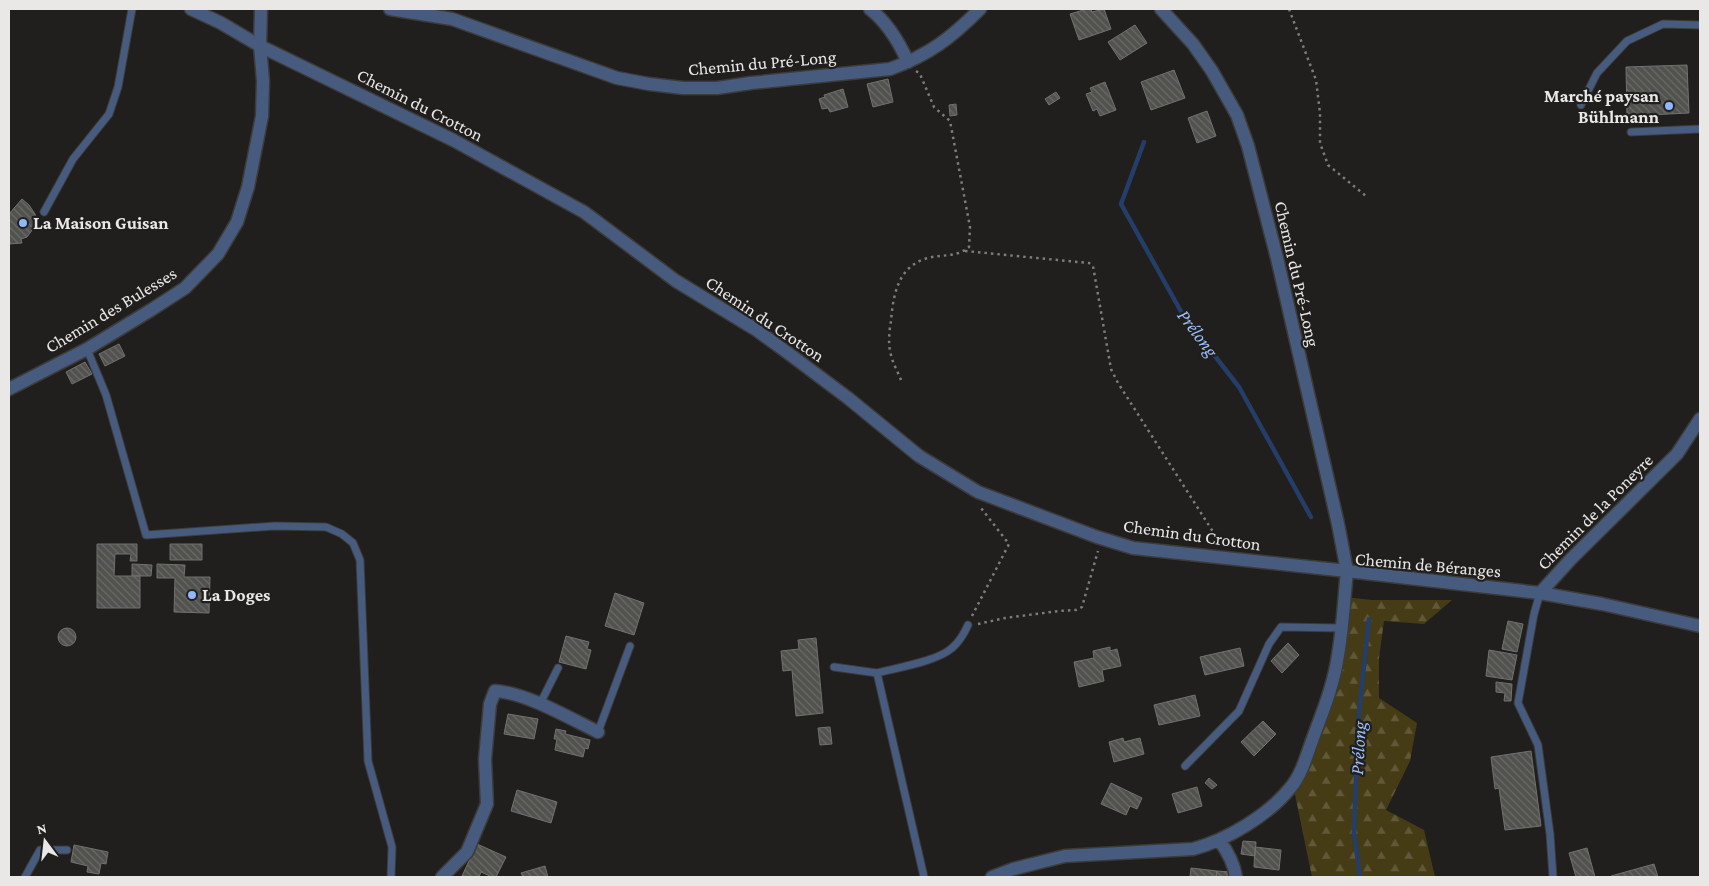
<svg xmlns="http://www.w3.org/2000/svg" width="1709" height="886" font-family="'Crimson Pro',serif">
  <defs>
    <pattern id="forest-firs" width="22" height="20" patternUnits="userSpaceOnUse" patternTransform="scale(1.25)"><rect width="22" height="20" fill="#453c16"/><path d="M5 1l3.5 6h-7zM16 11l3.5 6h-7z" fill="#605838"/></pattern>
    <pattern id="building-back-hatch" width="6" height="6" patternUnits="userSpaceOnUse" patternTransform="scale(1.25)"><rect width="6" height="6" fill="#51514e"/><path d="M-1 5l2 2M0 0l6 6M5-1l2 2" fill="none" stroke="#6a6a68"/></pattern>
  </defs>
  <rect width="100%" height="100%" fill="#201f1d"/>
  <path fill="url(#forest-firs)" d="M1344,597L1372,600H1452L1424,624L1384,621L1379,658V698L1417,723L1410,761L1386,810L1424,830L1435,877H1312L1293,785L1328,698Z"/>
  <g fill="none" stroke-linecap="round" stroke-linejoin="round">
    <path stroke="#253d69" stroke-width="4.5" d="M1144,142L1121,204L1183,315L1239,387L1311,517
      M1360,877L1354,833L1358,721L1369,619"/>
  </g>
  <path fill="url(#building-back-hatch)" stroke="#71716e" d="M1087,9H1091L1092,12L1104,9L1111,29L1079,40L1070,14Z
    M1135,25L1147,43L1120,60L1108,42Z
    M1687,65L1689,113L1627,116L1626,67Z
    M1174,70L1185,98L1151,110L1141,82Z
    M888,79L893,102L873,107L867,84Z
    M1105,82L1116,110L1100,116L1097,109L1093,111L1086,94L1092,92L1090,88Z
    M843,89L848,107L830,112L828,108L822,109L819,99L825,97L824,95Z
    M1056,92L1060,98L1049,105L1045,99Z
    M956,104L957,115L950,116L949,105Z
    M1207,111L1216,136L1197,143L1188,118Z
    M22,199L29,205L35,214L37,224L36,230L33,229L27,237L21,239L22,243L9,244V214Z
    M119,344L125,356L105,366L99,354Z
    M85,362L92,374L72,384L66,372Z
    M97,544H137V561H130L131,554H115L114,576H140V608H97Z
    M170,544H202V560H170Z
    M132,564L152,565L151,576H132Z
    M157,564L185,565L184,577H210L209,613L174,612L175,578H157Z
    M615,593L644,603L634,635L605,626Z
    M1508,621L1523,624L1517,652L1502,649Z
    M58 637a9 9 0 1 1 18 0a9 9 0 1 1-18 0Z
    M566,636L589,642L587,649L591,650L586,669L559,662Z
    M816,638L823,713L796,716L792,670L783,671L781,651L799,649L798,640Z
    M1288,643L1299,655L1282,673L1271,661Z
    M1110,647V651L1117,649L1121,666L1102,670L1104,681L1079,687L1074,662L1094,658L1093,651Z
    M1240,648L1244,666L1205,675L1200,657Z
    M1489,650L1517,655L1512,680L1486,676Z
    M1496,682L1512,684L1511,701H1504L1505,693L1496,692Z
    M1195,695L1200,716L1159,725L1154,705Z
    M508,714L538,719L534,739L504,734Z
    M1263,721L1276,734L1254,756L1241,742Z
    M830,727L832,744L820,745L818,728Z
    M556,729L566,731L565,734L590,740L588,749L585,748L583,757L555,750L557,739H554Z
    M1123,738L1124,742L1140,738L1144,754L1114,762L1109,742Z
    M1531,751L1541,826L1505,830L1499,788L1495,789L1491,757Z
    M1209,778L1217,785L1212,789L1205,783Z
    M1111,783L1142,798L1137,809L1130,806L1126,815L1101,804Z
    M1197,787L1202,806L1178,813L1172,794Z
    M517,790L557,802L551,823L511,811Z
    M1243,841L1256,842L1255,856L1241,854Z
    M477,844L506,857L496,877H492L481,872L479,877L462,876Z
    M74,845L108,852L106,864L101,863L99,874L87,872L88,866L71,862Z
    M1255,847L1281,850L1279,870L1254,867Z
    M1587,848L1595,877H1576L1569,853Z
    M1654,864L1658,877H1612L1611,876Z
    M545,866L548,877H523L521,873Z
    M1191,868L1217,871L1216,877H1190Z
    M1217,871L1230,872L1229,877H1216Z"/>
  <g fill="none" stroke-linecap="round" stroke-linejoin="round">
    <defs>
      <path id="lane" d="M1581,105L1597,73L1627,41L1663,24L1700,25
        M1631,132L1700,129
        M44,212L73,159L109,114L118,87L132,9
        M87,349L106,395L146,535L275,526L326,527L342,534L353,543L360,560L368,761L392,847L391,877
        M1540,593L1534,614L1518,703L1538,745L1550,834L1553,877
        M834,667L877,673
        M540,704L558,668
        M598,732L630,646
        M1185,766L1239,711L1269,644L1281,627L1341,628
        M25,877L40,850H67
        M924,877L877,673C896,668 938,661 952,648C959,642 964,634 968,625"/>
      <path id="street" d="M191,9L221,23L260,46L453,140L584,212L676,281L755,329L788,353L848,398L919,456L978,492L1097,537L1133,548L1347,571L1338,524L1277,258L1248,146L1237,115L1212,71L1193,44L1161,9
        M390,9L452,19L617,78L649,84L683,88H717L751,83L890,69C929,55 951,38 980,9
        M870,9C888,23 899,42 908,62
        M9,389L87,349L151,310L185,288L218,254L237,222L248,187L262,116L263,81L260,46L261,9
        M1540,593L1571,559L1677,454L1700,419
        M1219,840C1228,852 1234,863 1236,877
        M442,877L467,852L487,804L485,759L490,704L495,691C527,693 569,718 598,732
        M992,877L1013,869L1065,856L1193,849C1227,840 1269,815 1291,787C1302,774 1307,754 1313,738C1323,711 1334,684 1338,655C1343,627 1344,599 1347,571L1540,593L1602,604L1700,626"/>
    </defs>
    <use href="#lane" stroke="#3c3b39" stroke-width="9"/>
    <use href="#street" stroke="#3c3b39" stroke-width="15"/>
    <path stroke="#7e7d7c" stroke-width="2.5" stroke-dasharray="2.5 4" stroke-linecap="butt" d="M1289,9L1316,80L1320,113V143L1328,165L1366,196
      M965,251L1089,263L1093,266L1111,369L1118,383L1217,538L1219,545
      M901,380C898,372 893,364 891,355C888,345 889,332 891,321C893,297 897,270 922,260C938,253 955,259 969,247L970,227L950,121L934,107L920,74L916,71
      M972,616L1009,544L981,508
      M978,624L1005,618L1059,611L1076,610L1082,607L1098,551"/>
    <use href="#lane" stroke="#475b7f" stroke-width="7"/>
    <use href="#street" stroke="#475b7f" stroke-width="12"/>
  </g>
  <g fill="#90b8fd" stroke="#201f1d" stroke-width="2">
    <circle cx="1669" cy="106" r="5"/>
    <circle cx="23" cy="223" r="5"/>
    <circle cx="192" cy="595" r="5"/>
  </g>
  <g text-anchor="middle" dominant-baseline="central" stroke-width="4.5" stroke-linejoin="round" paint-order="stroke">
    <g font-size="18" fill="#e9e8e7" stroke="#201f1d">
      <text transform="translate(762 63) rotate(-5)">Chemin du Pré-Long</text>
      <text transform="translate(420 105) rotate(27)">Chemin du Crotton</text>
      <text transform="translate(1297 274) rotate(77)">Chemin du Pré-Long</text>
      <text transform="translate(111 310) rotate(-31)">Chemin des Bulesses</text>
      <text transform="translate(765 319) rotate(34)">Chemin du Crotton</text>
      <text transform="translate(1595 512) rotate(-45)">Chemin de la Poneyre</text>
      <text transform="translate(1192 535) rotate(8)">Chemin du Crotton</text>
      <text transform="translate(1428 565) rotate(5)">Chemin de Béranges</text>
    </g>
    <g font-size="18" font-weight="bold" fill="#e9e8e7" stroke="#201f1d" text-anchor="start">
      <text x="1659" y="96" text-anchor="end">Marché paysan<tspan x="1659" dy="21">Bühlmann</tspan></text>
      <text x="33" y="223">La Maison Guisan</text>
      <text x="202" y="595">La Doges</text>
    </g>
    <g font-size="19" font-style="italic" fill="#9ebff9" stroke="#201f1d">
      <text transform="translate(1198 333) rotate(53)">Prélong</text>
      <text transform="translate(1358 748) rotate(-87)">Prélong</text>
    </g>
  </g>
  <rect width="1709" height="886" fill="none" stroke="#e9e8e7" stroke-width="20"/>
  <g transform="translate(45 841) rotate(345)" stroke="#201f1d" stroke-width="4" paint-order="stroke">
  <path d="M0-4L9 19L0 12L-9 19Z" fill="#e9e8e7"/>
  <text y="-8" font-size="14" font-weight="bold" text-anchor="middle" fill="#e9e8e7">N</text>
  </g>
</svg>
